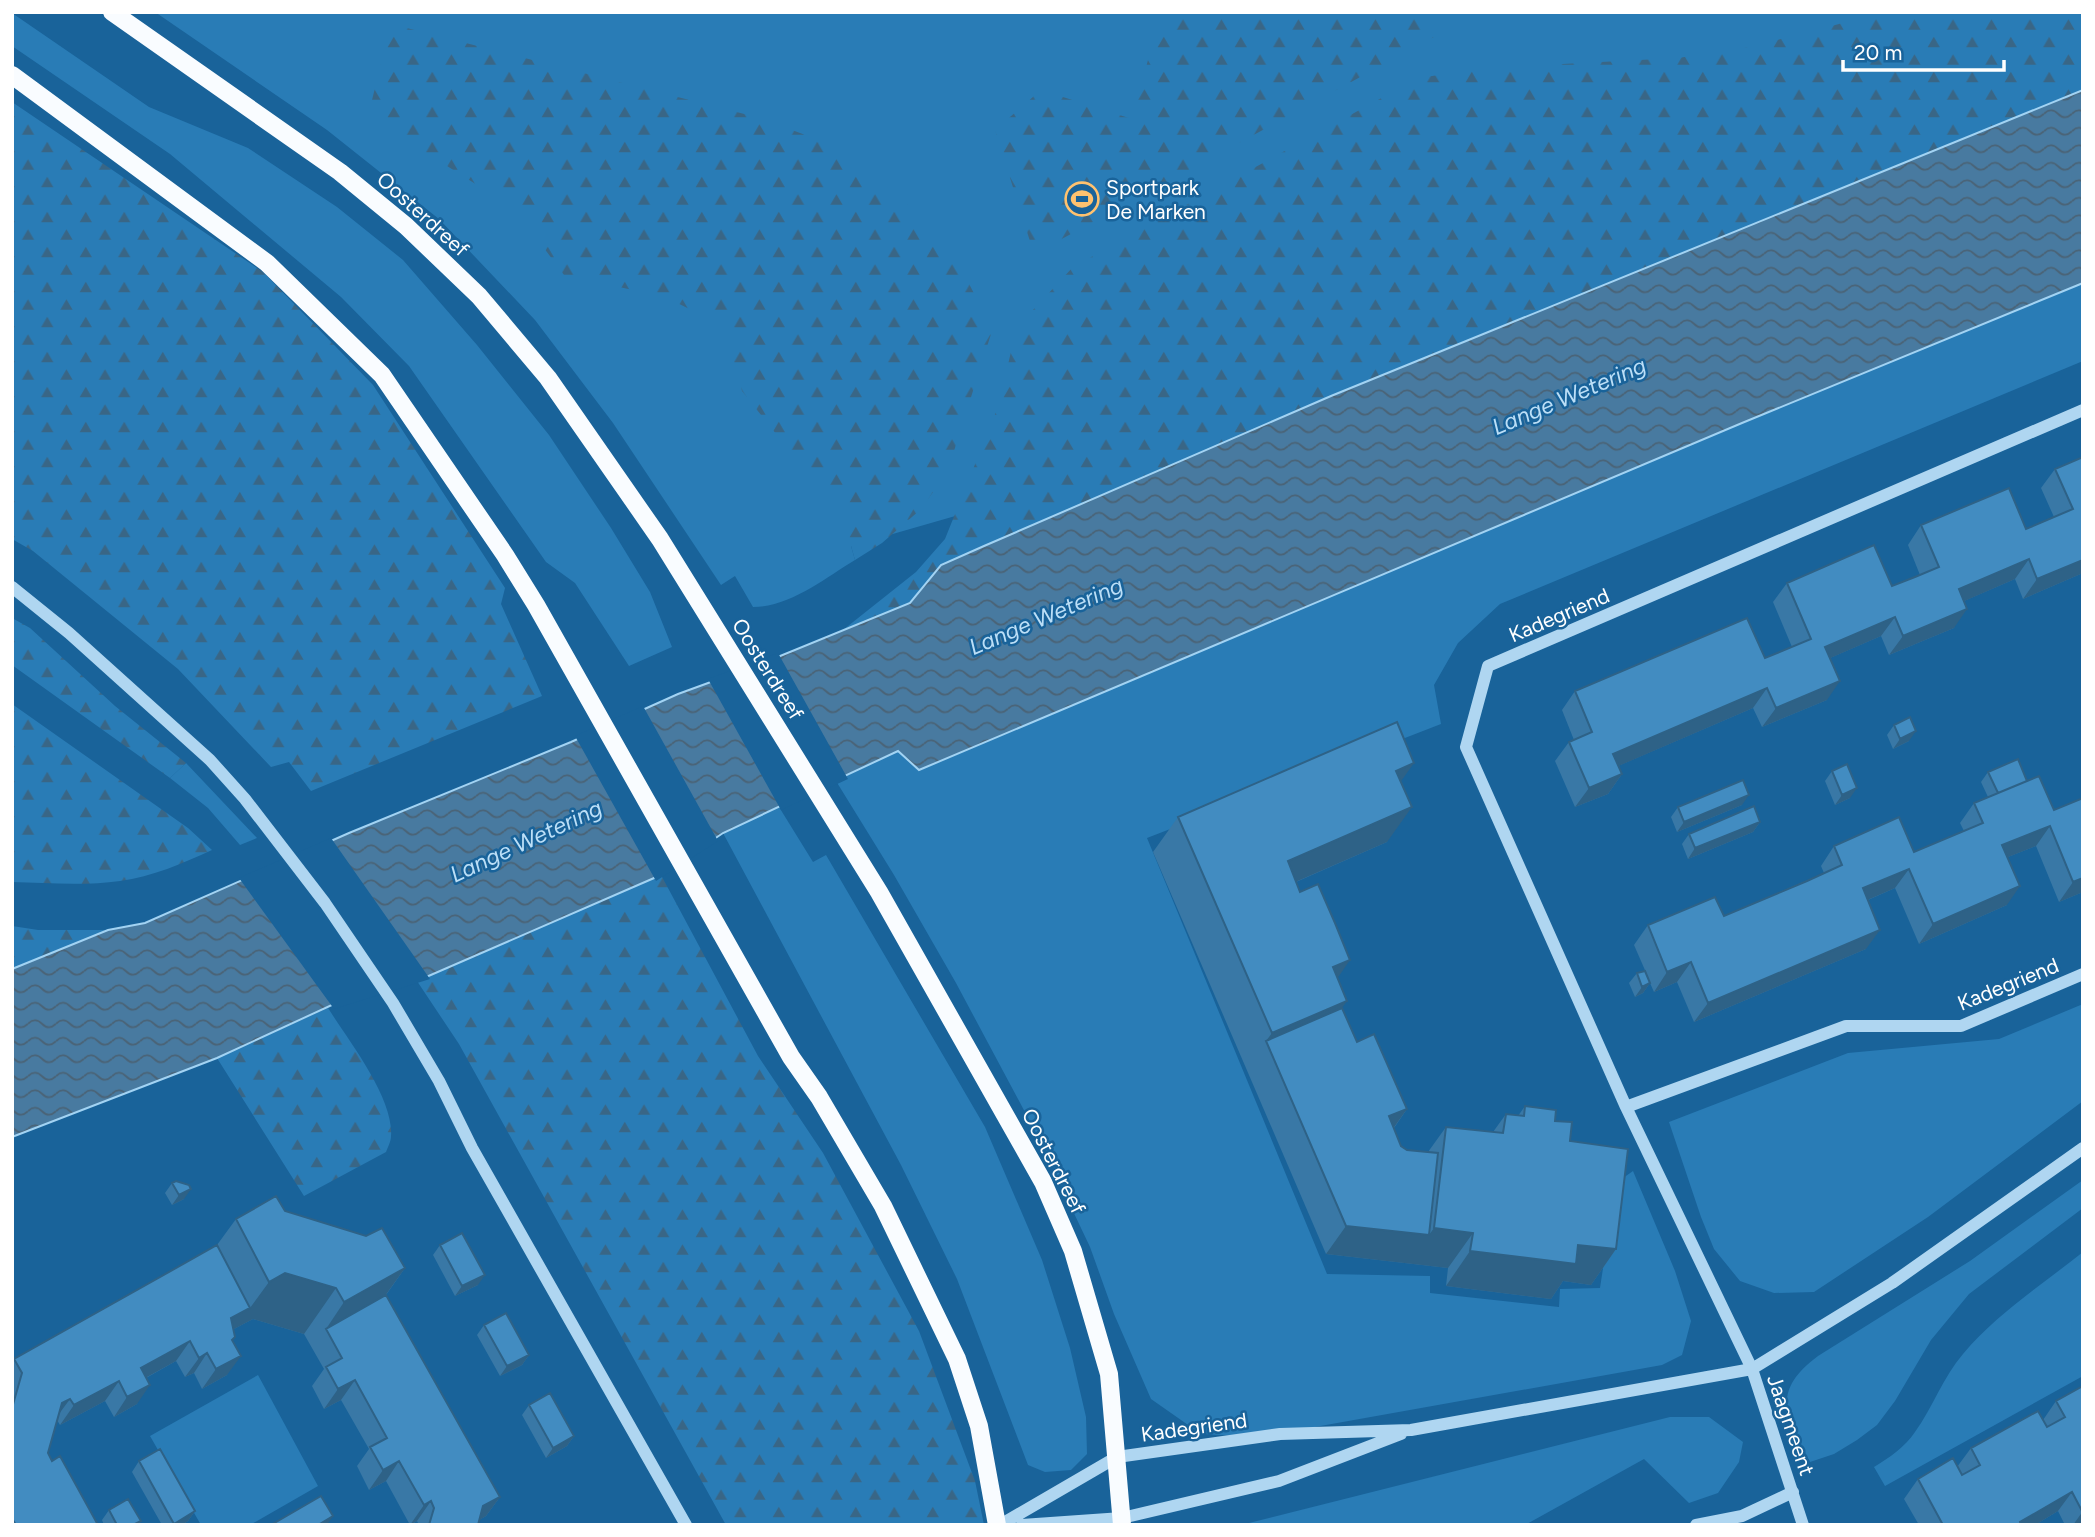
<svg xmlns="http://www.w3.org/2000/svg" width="2095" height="1537" font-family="Figtree,sans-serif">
  <defs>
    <pattern id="forest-firs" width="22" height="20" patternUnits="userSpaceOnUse" patternTransform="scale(1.75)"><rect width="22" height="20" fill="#297cb6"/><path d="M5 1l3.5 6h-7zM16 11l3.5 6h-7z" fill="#396686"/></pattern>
    <pattern id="water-waves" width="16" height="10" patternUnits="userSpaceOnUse" patternTransform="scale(1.75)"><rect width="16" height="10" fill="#487aa0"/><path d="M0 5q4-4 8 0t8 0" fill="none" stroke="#4a6376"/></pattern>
  </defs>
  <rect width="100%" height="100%" fill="#19639a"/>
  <path fill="#297cb6" d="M155,12H2083V46L1077,481L851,546L855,560C825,578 790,607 753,607L735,576L721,585L613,423L535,320L439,219L327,130Z
    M12,13L149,107L248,148L337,207L403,260L477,345L549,435L611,528L650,592L672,647L629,666L575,583L546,562L409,366L341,297L170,154L12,46Z
    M2083,283V361L1500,604L1458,643L1434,685L1441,724L1147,838L1327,1274L1430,1276V1293L1559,1307L1560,1289L1600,1288L1616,1183L1633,1171L1675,1271L1691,1321L1682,1355L1662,1365L1259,1437L1201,1434L1151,1399L1114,1314L1090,1247L1034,1129L956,983L894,875L836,781L898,751L920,770L1742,423Z
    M186,763L257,838L240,845L208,808L170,778Z
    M779,807L813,862L826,855L985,1127L1042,1260L1070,1348L1086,1417L1087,1454L1071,1470L1045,1472L1028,1465L957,1279L901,1165L723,833Z
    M2083,1004V1101L1928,1217L1814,1292L1774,1293L1740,1281L1714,1249L1701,1217L1669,1122L1848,1053L1999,1039Z
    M2083,1180V1208L1969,1294L1931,1340L1895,1401L1877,1425L1857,1440L1834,1454L1810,1462C1786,1416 1770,1392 1818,1356L1970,1261Z
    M2083,1252V1376L1885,1486L1874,1467C1889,1458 1905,1447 1915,1432C1933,1407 1943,1377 1963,1354C1996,1314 2043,1284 2083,1252Z
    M258,1375L318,1486L250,1525H201L150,1436Z
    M1670,1417H1709L1743,1442L1739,1462L1718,1493L1689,1503L1644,1459L1525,1525H1241Z"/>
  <path fill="url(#forest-firs)" d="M1161,12H1432L1434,37L1034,254L995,130L1041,90L1132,119Z
    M1868,12H2083V90L1331,396L984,546L941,566L910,603L843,630L916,572L945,539L998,407L1014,339L1032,311L1073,267L1418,78L1488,68L1678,58L1750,47L1839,24Z
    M391,24L760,118L816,139L897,194L953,253L979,303L991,334L947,473L920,510L882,543L855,560L838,499L796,459L742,391L724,326L665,297L564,275L515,209L390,130L370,108Z
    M12,102L263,272L373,385L505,588L501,604L542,696L311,791L289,762L271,767L178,669L33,551L12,539Z
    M12,618L30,628L115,706L186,763L170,778L12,665Z
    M12,704L188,828L212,850C183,863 152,877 120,881C85,886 48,883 12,882Z
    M661,875L758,1056L823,1153L919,1331L975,1481L984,1525H726L459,1044L417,981Z
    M12,926L38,930H108L12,969Z
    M328,1008C348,1040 394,1098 391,1136C391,1141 388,1147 386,1152L304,1196L217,1058Z"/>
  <path fill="url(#water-waves)" stroke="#a2d3f3" stroke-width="2" d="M2083,90V283L1742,423L919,770L898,751L723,833L661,875L417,981L334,1004L217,1058L12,1137V969L108,930L145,923L349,833L571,742L678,694L763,663L910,603L941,565L984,546L1331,396Z"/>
  <path fill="#19639a" d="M778,653L848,779L781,810L708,679Z
    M643,706L718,841L656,881L575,736Z
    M331,838L430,979L334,1009L239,878Z"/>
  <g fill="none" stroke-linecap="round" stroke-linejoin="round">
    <path stroke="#afd6f1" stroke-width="12" d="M12,587L69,633L210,760L245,799L325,903L393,1003L439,1081L472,1148L686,1525
      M1626,1107L1846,1026H1961L2083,974
      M1000,1525L1117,1457L1280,1434L1411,1430L1752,1369L1892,1283L2083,1148
      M1022,1525L1122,1518L1279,1481L1401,1434
      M1696,1525L1742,1516L1793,1492
      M1803,1525L1752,1369L1626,1107L1466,747L1488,666L2083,410"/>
    <path stroke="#f9fcff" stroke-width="18" d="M112,12L340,172L406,226L479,296L548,378L660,539L879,892L1043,1182L1073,1251L1109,1374L1122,1525
      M12,75L267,263L382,375L505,555L536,605L791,1057L819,1097L883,1206L957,1359L979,1426L997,1525"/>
  </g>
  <path fill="#3978a6" d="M2083,457V573L2023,599L2015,579L1964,601L1954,628L1889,655L1881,636L1830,658L1827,700L1762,727L1753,708L1618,766L1622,774L1608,794L1575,807L1555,761L1569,742L1574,740L1562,710L1575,691L1765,658L1792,647L1773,602L1787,583L1892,586L1920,575L1908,545L1921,525L2026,529L2054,517L2041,488L2055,469Z
    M1894,725L1909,741L1893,749L1887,735Z
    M1832,771L1850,798L1835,805L1825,781Z
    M1988,772L2027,781L2054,810L2083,798V892L2059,902L2036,846L2008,857L2007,905L1919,944L1895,888L1868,900L1866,949L1694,1022L1677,982L1654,992L1650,983L1643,993L1635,997L1629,983L1637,973L1648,977L1634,945L1648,925L1724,916L1824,873L1821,866L1834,846L1914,852L1964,831L1960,823L1974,803L1988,797L1981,782Z
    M1401,781L1387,842L1296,882L1342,1008L1357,1042L1407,1109L1394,1128L1401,1146L1407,1150L1428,1152L1446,1127L1493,1132L1506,1114L1518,1116L1525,1106L1555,1121L1570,1141L1616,1249L1591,1285L1563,1281L1551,1299L1446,1286L1448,1268L1326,1254L1153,852L1178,817Z
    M1742,805L1677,832L1671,817L1678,807Z
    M1760,822L1753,832L1688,859L1682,844L1689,834Z
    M172,1183L184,1199L172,1205L165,1193Z
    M285,1211L405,1268L386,1295L500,1497L486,1516L479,1520L478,1525H419L417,1521L410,1525L386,1481L369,1490L357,1466L369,1449L341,1400L324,1409L312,1386L324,1369L304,1334L253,1319L234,1329L227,1375L202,1389L194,1373L185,1377L176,1361L146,1378L137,1404L114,1417L105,1401L60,1425L57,1420L48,1453L52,1461L98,1525H12V1361L14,1359L217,1245L236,1219Z
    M440,1245L478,1285L455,1296L433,1255Z
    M484,1325L529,1355L522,1365L500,1376L477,1335Z
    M2083,1386V1522L2079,1525H2065L2058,1511L2035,1525H1919L1904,1499L1918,1479L1957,1467L1971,1448L2043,1420L2056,1401Z
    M529,1405L574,1436L567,1446L546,1458L522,1415Z
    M139,1461L195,1511L188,1521L182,1525H162L132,1472Z
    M109,1510L141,1521L138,1525H104L102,1520Z"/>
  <path fill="#2e6287" d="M2029,559L2015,579L1946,609L1959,589Z
    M2083,560V573L2023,599L2037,579Z
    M1967,609L1954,628L1889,655L1903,636Z
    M1895,617L1881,636L1812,666L1825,647Z
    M1840,681L1827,700L1762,727L1776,708Z
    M1767,688L1753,708L1600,774L1613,754Z
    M1916,731L1909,741L1893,749L1900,739Z
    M1414,763L1389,798L1396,771Z
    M1622,774L1608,794L1575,807L1589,788Z
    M1857,788L1850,798L1835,805L1842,795Z
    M1749,795L1742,805L1677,832L1684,822Z
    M1412,807L1387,842L1263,896L1288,861Z
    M1760,822L1753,832L1688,859L1695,848Z
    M2050,826L2036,846L1988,865L2002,845Z
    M1909,869L1895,888L1849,908L1863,888Z
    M2083,878V892L2059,902L2073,882Z
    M2020,886L2007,905L1919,944L1933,924Z
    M1880,930L1866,949L1694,1022L1708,1003Z
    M1350,960L1326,995L1333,967Z
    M1691,962L1677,982L1654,992L1667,972Z
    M1650,983L1643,993L1635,997L1642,987Z
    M1347,1001L1322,1036L1266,1041L1272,1033Z
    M1407,1109L1387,1137L1389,1116Z
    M191,1189L184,1199L172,1205L179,1195Z
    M1346,1226L1429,1235L1434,1228L1473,1233L1448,1268L1326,1254Z
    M1578,1245L1616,1249L1591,1285L1563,1281L1551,1299L1446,1286L1470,1251Z
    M405,1268L372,1314L326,1329L344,1302Z
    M285,1273L336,1288L304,1334L253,1319L217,1338L231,1318L250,1308L269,1282Z
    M485,1275L478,1285L455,1296L462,1286Z
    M190,1341L176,1361L127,1388L141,1368Z
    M207,1353L194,1373L185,1377L199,1358Z
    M529,1355L522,1365L500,1376L507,1366Z
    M241,1356L227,1375L202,1389L216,1369Z
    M355,1380L341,1400L324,1409L338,1389Z
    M119,1381L105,1401L60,1425L74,1405Z
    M150,1385L137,1404L114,1417L127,1397Z
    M70,1399L56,1418L62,1403Z
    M574,1436L567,1446L546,1458L553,1448Z
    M399,1461L386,1481L369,1490L383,1470Z
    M2072,1492L2058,1511L2035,1525H2018L2020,1522Z
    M500,1497L486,1516L471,1525L483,1506Z
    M431,1501L417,1521L410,1525L424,1505Z
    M195,1511L188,1521L182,1525H173Z
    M2083,1511V1522L2079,1525H2073Z
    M333,1516L327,1525H318Z"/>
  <path fill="#428cc1" stroke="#2e6287" stroke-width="2" d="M2083,457V560L2037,579L2029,559L1959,589L1967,609L1903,636L1895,617L1825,647L1840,681L1776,708L1767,688L1613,754L1622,774L1589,788L1569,742L1592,732L1575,691L1747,618L1765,658L1811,639L1787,583L1874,545L1892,586L1915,577L1939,567L1921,525L2009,488L2026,529L2073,509L2055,469Z
    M1910,717L1916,731L1900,739L1894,725Z
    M1397,722L1414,763L1396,771L1412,807L1288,861L1300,892L1318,884L1335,923L1350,960L1333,967L1347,1001L1272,1033L1178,817Z
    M2018,759L2027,781L1998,793L1988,772Z
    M1847,764L1857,788L1842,795L1832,771Z
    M2039,776L2054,810L2083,798V878L2073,882L2050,826L2002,845L2020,886L1933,924L1909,869L1863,888L1880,930L1708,1003L1691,962L1667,972L1648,925L1715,897L1724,916L1807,881L1842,865L1834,846L1899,817L1914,852L1983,823L1974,803Z
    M1743,780L1749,795L1684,822L1678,807Z
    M1754,806L1760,822L1695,848L1689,834Z
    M1645,971L1650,983L1642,987L1637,973Z
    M1342,1008L1357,1042L1374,1034L1407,1109L1389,1116L1401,1146L1407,1150L1438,1153L1429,1235L1346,1226L1266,1041Z
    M1525,1106L1556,1110L1555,1121L1572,1122L1570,1141L1628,1149L1616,1249L1578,1245L1576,1264L1470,1251L1473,1233L1434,1228L1446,1127L1503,1133L1506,1114L1524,1116Z
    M176,1181L189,1185L191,1189L179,1195L172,1183Z
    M276,1196L285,1211L366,1236L382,1228L405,1268L344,1302L336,1288L285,1273L269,1282L236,1219Z
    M462,1233L485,1275L462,1286L440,1245Z
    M217,1245L250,1308L231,1318L235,1337L232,1340L241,1356L216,1369L207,1353L199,1358L190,1341L141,1368L150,1385L127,1397L119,1381L74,1405L70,1399L62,1403L48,1453L52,1461L60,1456L98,1525H16L13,1520L12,1521V1408L22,1373L14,1359Z
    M386,1295L500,1497L483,1506L478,1525H429L434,1508L431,1501L424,1505L399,1461L383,1470L370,1447L387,1438L355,1380L338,1389L326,1367L342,1358L326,1329Z
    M506,1313L529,1355L507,1366L484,1325Z
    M2083,1386V1511H2082L2072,1492L2020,1522L2021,1525H1943L1918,1479L1953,1458L1962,1475L1980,1465L1971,1448L2038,1411L2047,1427L2065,1417L2056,1401Z
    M550,1393L574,1436L553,1448L529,1405Z
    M160,1449L195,1511L174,1524L139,1461Z
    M321,1496L333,1516L318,1525H271Z
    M128,1499L141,1521L133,1525H117L109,1510Z"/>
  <defs>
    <symbol id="stadium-ring" viewBox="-11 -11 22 22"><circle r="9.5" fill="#19639a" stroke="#ffc26f" stroke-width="1.5"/><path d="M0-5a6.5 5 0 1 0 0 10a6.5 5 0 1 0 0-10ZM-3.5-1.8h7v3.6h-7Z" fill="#ffc26f"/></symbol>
  </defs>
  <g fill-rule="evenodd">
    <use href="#stadium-ring" x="1063" y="180" width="38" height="38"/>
  </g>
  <g text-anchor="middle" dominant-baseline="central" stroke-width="5" stroke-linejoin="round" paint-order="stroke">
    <g font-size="21" fill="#fff" stroke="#19639a" text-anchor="start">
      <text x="1106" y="187">Sportpark<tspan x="1106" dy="24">De Marken</tspan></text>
    </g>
    <g font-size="21" fill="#fff" stroke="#19639a">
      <text transform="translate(423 214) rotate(42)">Oosterdreef</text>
      <text transform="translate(1559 615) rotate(-23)">Kadegriend</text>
      <text transform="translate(768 669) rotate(58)">Oosterdreef</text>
      <text transform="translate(2008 984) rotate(-22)">Kadegriend</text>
      <text transform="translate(1054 1161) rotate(63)">Oosterdreef</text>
      <text transform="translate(1791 1425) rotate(71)">Jaagmeent</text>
      <text transform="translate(1194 1427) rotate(-8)">Kadegriend</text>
    </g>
    <g font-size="23" font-style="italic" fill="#bcdff7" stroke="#19639a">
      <text transform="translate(1569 396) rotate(-23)">Lange Wetering</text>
      <text transform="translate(1046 616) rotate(-23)">Lange Wetering</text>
      <text transform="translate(526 841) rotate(-25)">Lange Wetering</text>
    </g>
  </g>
  <rect width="2095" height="1537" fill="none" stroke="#ffffff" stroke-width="28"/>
  <path d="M1843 60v10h161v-10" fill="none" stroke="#ffffff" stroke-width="3.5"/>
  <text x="1854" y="60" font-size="21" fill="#ffffff" stroke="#19639a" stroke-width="5" paint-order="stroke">20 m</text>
</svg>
